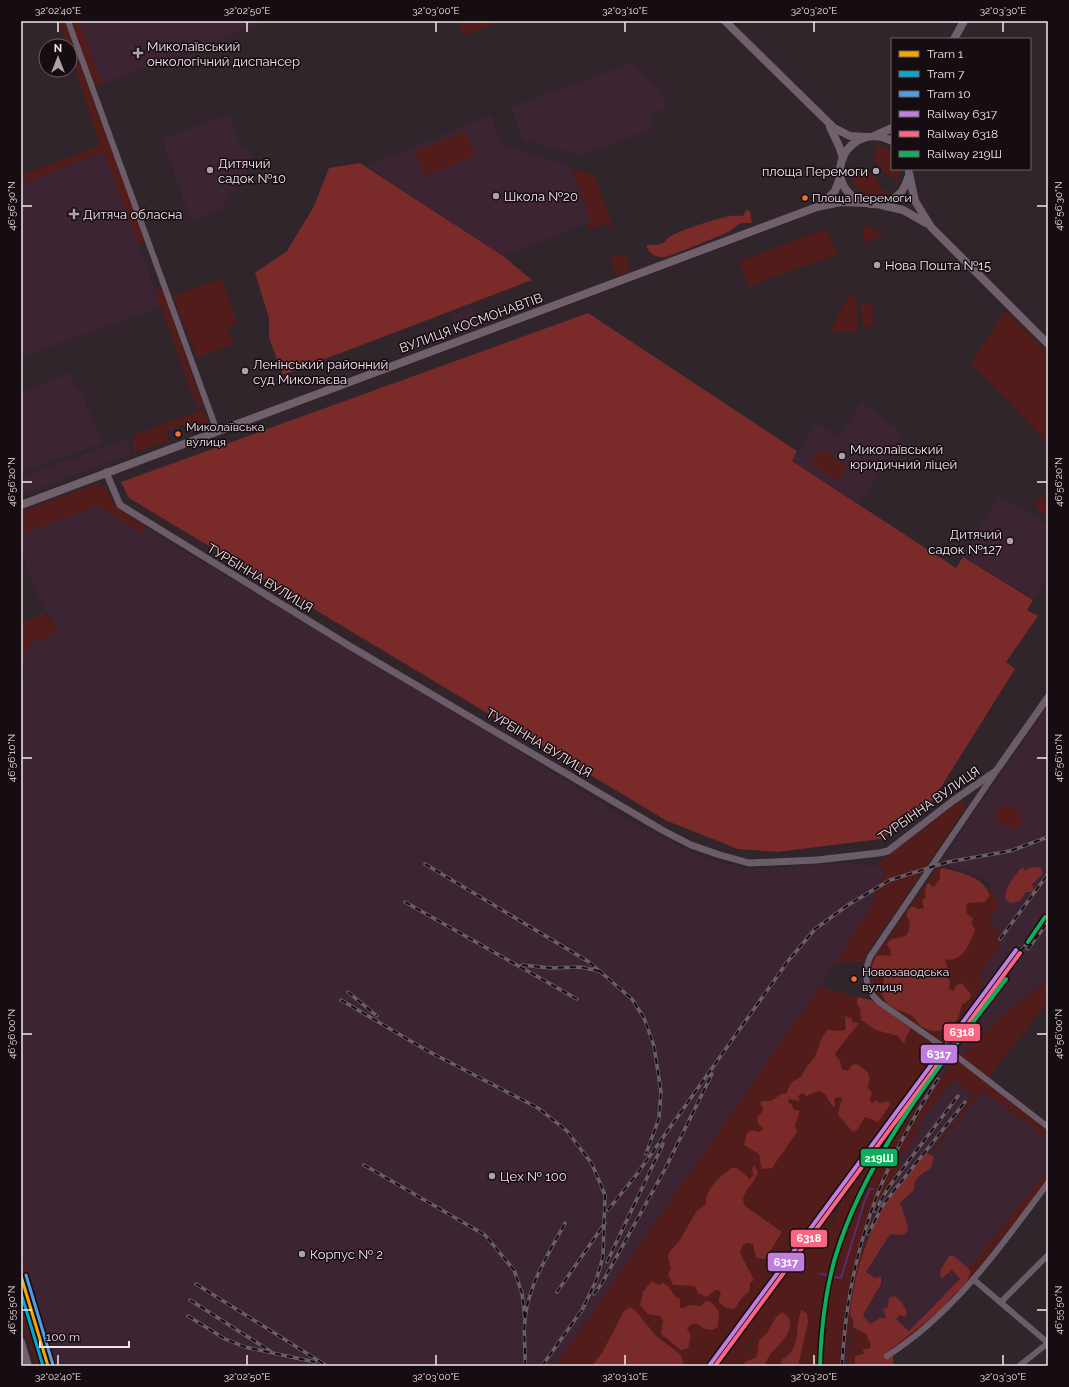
<svg xmlns="http://www.w3.org/2000/svg" width="1069" height="1387" font-family="Raleway,sans-serif">
  <rect width="100%" height="100%" fill="#2f252a"/>
  <path fill="#3d2432" d="M79,21H268L102,84Z
    M632,63L660,90L667,108L649,115L653,129L579,155L523,140L511,107Z
    M229,115L243,151L248,150L252,162L221,210L191,221L162,138Z
    M491,115L501,144L571,166L591,222L503,256L367,166Z
    M105,152L161,307L21,357V184Z
    M471,307L479,327L458,334L451,316Z
    M70,373L77,389L80,388L102,443L21,472V388L23,392Z
    M861,402L903,433L860,504L792,461L816,423L839,437Z
    M126,439L132,454L21,495V478Z
    M999,495L1048,525V577L1034,599L962,556Z
    M102,502L491,734L632,822L698,856L748,869L848,863L885,867L870,909L821,985L555,1366H58L21,1250V682L26,674L21,661L34,639L57,630L41,603L21,552V533Z
    M1048,705V979L1002,1015L961,1056L943,1042L967,1009L981,973L1001,944L997,939L1001,933L988,922L992,893L988,887L990,884L974,874L944,865L941,861Z
    M940,1047L956,1059L943,1075L914,1118L888,1171L869,1219H871L890,1182L897,1162L919,1131L915,1128L953,1079L974,1095L913,1176L893,1192L872,1226L854,1275L848,1312L844,1354H845L853,1323L869,1249L896,1201L983,1090L1048,1139V1170L961,1278L909,1331L849,1348L846,1366H840L842,1332L849,1288L863,1226L881,1179L919,1102L901,1125L883,1156L857,1205L847,1229L834,1272L827,1315L823,1366H817V1355L821,1318L831,1264L841,1232L859,1190L897,1122L718,1366H706Z"/>
  <path fill="#521c1b" d="M58,21H64L145,239L144,242L138,244L104,152L21,184V175L100,146L70,53V46H68Z
    M71,21H79L102,84L95,87Z
    M458,21H502L463,36Z
    M465,131L475,155L425,176L415,152Z
    M876,146L886,148L892,152V169L900,170L896,185L894,178L887,175L874,161Z
    M572,169L594,175L611,220V226L609,227L605,224L589,229L587,223L591,222Z
    M866,169L879,182L881,189L890,192C872,202 851,191 850,171Z
    M864,225L876,230L879,233L882,232L883,236L862,243Z
    M826,229L838,254L748,287L739,261Z
    M625,253L630,267V271L617,276L610,258Z
    M221,278L238,323L227,327L234,344L197,358L173,296Z
    M159,289L163,291L203,406L197,408L155,290Z
    M850,293L852,298L856,297L858,332H829Z
    M872,303L874,326L863,327L861,304Z
    M1004,312H1007L1048,353V443L971,363Z
    M204,409L208,425L188,434L184,425L166,431L169,441L134,453L133,438L134,435Z
    M820,449L847,466L838,481L810,464Z
    M95,484C111,484 107,498 116,506C124,514 137,519 146,525L141,533L97,506L21,534V512Z
    M1042,496L1048,501V519L1034,505Z
    M45,612L57,630L44,640L34,639L21,661V624Z
    M959,801L964,803L965,809L865,956L862,964L858,962L835,963L870,909L885,868L875,866Z
    M1006,804L1012,808H1016C1026,816 1023,824 1013,830L997,821L995,815L998,808Z
    M937,868C942,867 947,869 952,870C974,875 987,886 1000,903L988,922L1001,933L997,939L1001,944L981,973L982,987L943,1042C931,1034 919,1026 907,1018C884,1003 863,990 873,959Z
    M1048,980V1002L988,1078L961,1056L1002,1015Z
    M821,985L832,990L874,1001L940,1047L706,1366H555Z
    M956,1059L1048,1132V1139L983,1090L896,1201L869,1249L845,1354H843C848,1280 861,1230 909,1173L914,1176L974,1095L953,1079L915,1128L920,1131L897,1162L901,1167L881,1196L871,1219H869C890,1162 917,1106 956,1059Z
    M920,1101C874,1183 843,1271 840,1366H823C823,1284 848,1214 890,1144C899,1129 907,1112 920,1101Z
    M898,1119C888,1141 873,1162 862,1183C835,1237 816,1306 817,1366H734L745,1351L750,1348L754,1338L782,1300L804,1260L781,1300L734,1366H718L840,1198L827,1229L814,1249C825,1236 841,1212 842,1195Z
    M1048,1170V1179L1039,1191L971,1278L938,1316L873,1366H846L852,1334L857,1319L891,1347C951,1296 998,1231 1048,1170Z
    M21,1250L58,1366H36L21,1316Z"/>
  <path fill="#792a29" d="M360,163L503,256L532,280L283,375L269,338V318L255,273L287,251L314,206L329,168Z
    M747,209L750,212L752,222C748,224 744,222 740,224C736,225 733,229 730,231C725,234 669,257 665,257C656,258 649,254 646,246C651,243 657,247 663,243C668,240 663,242 667,239C673,232 721,217 731,216C735,215 739,216 743,216Z
    M588,313L797,451L792,461L956,568L963,557L1033,600L1027,610L1038,616L1006,662L1015,669L931,803L881,839L777,852L738,849L667,821L129,498L121,482Z
    M1022,867L1026,871L1029,868L1040,867L1042,870V875L1032,884L1034,890L1033,892H1026L1020,901L1010,903L1006,900C1003,888 1015,876 1022,867Z
    M943,868C960,872 985,877 990,896L984,902L969,903L966,905L967,914L973,918L972,924L975,930C972,939 965,955 955,959C952,960 948,959 945,960L948,969L944,972L950,981L949,989L953,991L957,985L962,983L971,995L969,1000L962,1005C960,1010 960,1016 957,1020C950,1032 934,1034 922,1027C917,1023 914,1016 909,1014C900,1010 888,1008 884,998C880,992 884,984 884,977L880,974L877,978H872L871,968L876,956L886,955L888,956L891,955V951L887,945C890,934 905,942 909,931C909,928 909,924 910,921L907,917V911L912,906L918,909L924,908L922,901L925,898L926,885L929,883L932,887L935,886L940,878V869Z
    M859,997L874,1001L911,1029L905,1039L906,1043H903L898,1036L876,1030L861,1020L860,1008L857,1004V1000Z
    M845,1016L852,1019V1022L859,1023L836,1052L835,1055L840,1061L842,1069L848,1071L852,1065L857,1064L868,1072L870,1080L867,1086L872,1093L870,1099L872,1104L876,1100L880,1103L889,1101L890,1105L878,1122L865,1117L857,1130L853,1132L838,1115L842,1098L837,1097L834,1099L835,1105L834,1107C823,1097 828,1085 807,1096L802,1093L798,1096L800,1101L789,1099L788,1101L789,1103L791,1104L794,1110L800,1111L795,1125L797,1132L772,1168L763,1169L761,1166L759,1154L744,1145L747,1133L751,1130L759,1132L763,1129L758,1123L757,1117L763,1111V1108L760,1104L762,1101H771L781,1094H786L791,1083L802,1076C805,1066 814,1061 817,1052C820,1042 821,1037 828,1030L843,1031L846,1029Z
    M927,1153L934,1157L931,1168L919,1176L915,1182L914,1190L900,1203L908,1227L907,1232L902,1235L890,1234L866,1272L875,1278L881,1277V1284L863,1315L870,1324L880,1318H885L886,1316L883,1309L888,1307L889,1298L895,1296L901,1301L907,1312L905,1317L900,1315L896,1319L909,1331L960,1279L952,1270L942,1278L940,1276L941,1269L949,1256H954L970,1270C970,1287 951,1292 946,1306L885,1354L893,1355V1362L895,1366H847L850,1363L855,1365V1356L864,1354L863,1349H869L871,1345L866,1334L853,1327V1320L850,1314C855,1257 883,1191 927,1153Z
    M754,1165L758,1171C755,1186 738,1193 745,1206L782,1232L765,1259L756,1258L753,1244L747,1243L743,1245L740,1253L754,1280L750,1283L749,1292C742,1295 739,1304 734,1309L726,1308L719,1302V1298L721,1294L719,1291L716,1290L706,1297L698,1293L695,1286L673,1285L668,1275L671,1268L668,1257L670,1251L680,1240L696,1212L706,1204C705,1195 712,1185 719,1178C722,1174 727,1173 731,1168H737L750,1179L753,1175L752,1169Z
    M652,1281L659,1285L663,1283C671,1286 671,1293 677,1298H680V1308H685L688,1305L701,1306L706,1301L711,1302L719,1311L718,1327L712,1330L704,1329L698,1324H691L687,1329L691,1336L688,1348L681,1350L661,1334L663,1320L660,1316L648,1314L640,1305L643,1292Z
    M630,1307L635,1310L656,1336L680,1354L685,1366H592L602,1353L624,1311Z
    M802,1310L807,1314L808,1322L798,1366H780L782,1359C803,1350 793,1326 802,1310Z
    M782,1312L789,1318C795,1339 768,1348 765,1366H743L745,1362L757,1357L759,1340L767,1333L776,1317Z"/>
  <g fill="none" stroke-linecap="round" stroke-linejoin="round">
    <path stroke="#542e70" stroke-width="2" d="M820,1274L827,1275
      M834,1277L841,1278L865,1200L870,1189H873"/>
    <path stroke="#6b5c69" stroke-width="6" d="M68,21L217,431
      M995,773L870,957C863,974 866,990 879,1002L955,1055L1048,1127
      M973,1279L1047,1342
      M1001,1302L1048,1255
      M887,1356C954,1314 1001,1246 1048,1183
      M1019,1366L1048,1343"/>
    <path stroke="#6b5c69" stroke-width="7" d="M106,472L120,505L348,645L662,830L691,845L720,855L749,863L817,860L879,853L888,851L954,800L996,771L1048,697"/>
    <path stroke="#6f606c" stroke-width="8" d="M725,21L834,128L850,136L867,137
      M954,39L964,21
      M830,127L839,146L843,158
      M874,136L892,128
      M892,141C881,135 868,135 857,141C849,146 843,154 841,163C832,206 896,222 908,178
      M909,173L915,201L931,227L1048,344
      M822,204L835,191L841,175
      M881,205L903,210L926,223
      M21,505L817,207L841,202L865,203
      M21,1342L28,1366"/>
    <defs>
      <path id="rail" d="M425,864L589,962L632,999L644,1018L654,1046L661,1092L659,1118L646,1154
        M405,902L577,999
        M1000,939L1048,874
        M1028,949L1048,922
        M522,965L550,968L580,967L599,971
        M348,992L377,1016
        M341,1000L426,1050L538,1108L567,1131L592,1164L605,1195L603,1257L596,1281L581,1312
        M956,1038L1028,942
        M364,1165L485,1235L514,1270L522,1293L525,1319
        M608,1210L637,1174L788,961L815,929L848,905L890,880L948,862L1010,851L1048,837
        M875,1211L888,1188L958,1096
        M868,1234L883,1205L893,1192L965,1102
        M607,1262L663,1144
        M196,1284L327,1366
        M557,1292L605,1223
        M594,1294L602,1283L664,1171L712,1074
        M190,1300L270,1351
        M188,1316L225,1339L245,1347L315,1362
        M525,1366C526,1351 523,1335 525,1320C528,1285 549,1253 565,1223
        M542,1366L584,1307
        M842,1366C847,1259 879,1168 938,1079"/>
    </defs>
    <use href="#rail" stroke="#6a5e66" stroke-width="3.5"/>
    <use href="#rail" stroke="#160d12" stroke-width="2" stroke-dasharray="6" stroke-linecap="butt"/>
    <defs>
      <path id="rail-1" d="M709,1366L1016,950"/>
      <path id="rail-2" d="M715,1366L1020,953"/>
      <path id="rail-3" d="M1028,942L1045,917
        M820,1366C821,1330 825,1293 835,1258C867,1152 940,1066 1006,979"/>
    </defs>
    <use href="#rail-1" stroke="#160d12" stroke-width="7"/>
    <use href="#rail-2" stroke="#160d12" stroke-width="7"/>
    <use href="#rail-3" stroke="#160d12" stroke-width="7"/>
    <use href="#rail-1" stroke="#c07fdc" stroke-width="4"/>
    <use href="#rail-2" stroke="#fa6682" stroke-width="4"/>
    <use href="#rail-3" stroke="#0daf5c" stroke-width="4"/>
    <defs>
      <path id="tram-1" d="M21,1276L48,1366"/>
      <path id="tram-2" d="M21,1293L43,1366"/>
      <path id="tram-3" d="M26,1275L53,1365"/>
    </defs>
    <use href="#tram-1" stroke="#160d12" stroke-width="6"/>
    <use href="#tram-2" stroke="#160d12" stroke-width="6"/>
    <use href="#tram-3" stroke="#160d12" stroke-width="6"/>
    <use href="#tram-1" stroke="#f7a600" stroke-width="3"/>
    <use href="#tram-2" stroke="#00a9ce" stroke-width="3"/>
    <use href="#tram-3" stroke="#4d9ee5" stroke-width="3"/>
  </g>
  <path fill="none" stroke="#f2e4eb" stroke-width="1.5" d="M58,22V32M247,22V32M436,22V32M625,22V32M814,22V32M1003,22V32M22,206H32M1037,206H1047M22,482H32M1037,482H1047M22,758H32M1037,758H1047M22,1034H32M1037,1034H1047M22,1310H32M1037,1310H1047M58,1355V1365M247,1355V1365M436,1355V1365M625,1355V1365M814,1355V1365M1003,1355V1365"/>
  <g fill="#aea1a7" stroke="#160d12" stroke-width="1.5">
    <path d="M136 47h4v4h4v4h-4v4h-4v-4h-4v-4h4z"/>
    <circle cx="210" cy="170" r="4"/>
    <circle cx="876" cy="171" r="4"/>
    <circle cx="496" cy="196" r="4"/>
    <path d="M72 208h4v4h4v4h-4v4h-4v-4h-4v-4h4z"/>
    <circle cx="877" cy="265" r="4"/>
    <circle cx="245" cy="371" r="4"/>
    <circle cx="842" cy="456" r="4"/>
    <circle cx="1010" cy="541" r="4"/>
    <circle cx="492" cy="1176" r="4"/>
    <circle cx="302" cy="1254" r="4"/>
  </g>
  <g fill="#f46f30" stroke="#160d12" stroke-width="1.5">
    <circle cx="805" cy="198" r="3.5"/>
    <circle cx="178" cy="434" r="3.5"/>
    <circle cx="854" cy="979" r="3.5"/>
  </g>
  <g text-anchor="middle" dominant-baseline="central" stroke-width="3" stroke-linejoin="round" paint-order="stroke">
    <g font-size="12" fill="#f2e4eb" stroke="#160d12" text-anchor="start">
      <text x="812" y="198">Площа Перемоги</text>
      <text x="186" y="427">Миколаївська<tspan x="186" dy="15">вулиця</tspan></text>
      <text x="862" y="972">Новозаводська<tspan x="862" dy="15">вулиця</tspan></text>
    </g>
    <g font-size="13" fill="#f2e4eb" stroke="#160d12" text-anchor="start">
      <text x="147" y="46">Миколаївський<tspan x="147" dy="15">онкологічний диспансер</tspan></text>
      <text x="218" y="163">Дитячий<tspan x="218" dy="15">садок №10</tspan></text>
      <text x="868" y="171" text-anchor="end">площа Перемоги</text>
      <text x="504" y="196">Школа №20</text>
      <text x="83" y="214">Дитяча обласна</text>
      <text x="885" y="265">Нова Пошта №15</text>
      <text x="253" y="364">Ленінський районний<tspan x="253" dy="15">суд Миколаєва</tspan></text>
      <text x="850" y="449">Миколаївський<tspan x="850" dy="15">юридичний ліцей</tspan></text>
      <text x="1002" y="534" text-anchor="end">Дитячий<tspan x="1002" dy="15">садок №127</tspan></text>
      <text x="500" y="1176">Цех № 100</text>
      <text x="310" y="1254">Корпус № 2</text>
    </g>
    <g font-size="13" fill="#f2e4eb" stroke="#160d12">
      <text transform="translate(471 323) rotate(-20)">ВУЛИЦЯ КОСМОНАВТІВ</text>
      <text transform="translate(260 578) rotate(31)">ТУРБІННА ВУЛИЦЯ</text>
      <text transform="translate(539 743) rotate(31)">ТУРБІННА ВУЛИЦЯ</text>
      <text transform="translate(929 804) rotate(-35)">ТУРБІННА ВУЛИЦЯ</text>
    </g>
  </g>
  <g stroke="#160d12" stroke-width="1.5">
    <rect x="943" y="1023" width="38" height="19" rx="4" fill="#fa6682"/>
    <rect x="920" y="1044" width="38" height="20" rx="4" fill="#c07fdc"/>
    <rect x="860" y="1148" width="38" height="19" rx="4" fill="#0daf5c"/>
    <rect x="790" y="1229" width="38" height="19" rx="4" fill="#fa6682"/>
    <rect x="767" y="1252" width="38" height="20" rx="4" fill="#c07fdc"/>
  </g>
  <g font-size="11" text-anchor="middle" font-weight="bold" fill="#fff">
    <text x="962" y="1036">6318</text>
    <text x="939" y="1058">6317</text>
    <text x="879" y="1162">219Ш</text>
    <text x="809" y="1242">6318</text>
    <text x="786" y="1266">6317</text>
  </g>
  <rect width="1069" height="1387" fill="none" stroke="#160d12" stroke-width="44"/>
  <rect x="891" y="38" width="140" height="132" fill="#160d12" stroke="#6e6369"/>
  <rect x="899" y="51" width="20" height="6" fill="#f7a600" stroke="#6e6369"/>
  <text x="927" y="58" font-size="12" fill="#f2e4eb">Tram 1</text>
  <rect x="899" y="71" width="20" height="6" fill="#00a9ce" stroke="#6e6369"/>
  <text x="927" y="78" font-size="12" fill="#f2e4eb">Tram 7</text>
  <rect x="899" y="91" width="20" height="6" fill="#4d9ee5" stroke="#6e6369"/>
  <text x="927" y="98" font-size="12" fill="#f2e4eb">Tram 10</text>
  <rect x="899" y="111" width="20" height="6" fill="#c07fdc" stroke="#6e6369"/>
  <text x="927" y="118" font-size="12" fill="#f2e4eb">Railway 6317</text>
  <rect x="899" y="131" width="20" height="6" fill="#fa6682" stroke="#6e6369"/>
  <text x="927" y="138" font-size="12" fill="#f2e4eb">Railway 6318</text>
  <rect x="899" y="151" width="20" height="6" fill="#0daf5c" stroke="#6e6369"/>
  <text x="927" y="158" font-size="12" fill="#f2e4eb">Railway 219Ш</text>
  <g transform="translate(58 58)"><circle r="19" fill="#160d12" stroke="#6e6369"/>
  <path d="M0-3L7 15L0 10L-7 15Z" fill="#aea1a7"/>
  <text y="-6" font-size="11" font-weight="bold" text-anchor="middle" fill="#f2e4eb">N</text>
  </g>
  <path d="M40 1341v6h89v-6" fill="none" stroke="#f2e4eb" stroke-width="2"/>
  <text x="46" y="1341" font-size="12" fill="#f2e4eb" stroke="#160d12" stroke-width="3" paint-order="stroke">100 m</text>
  <rect x="22" y="22" width="1025" height="1343" fill="none" stroke="#f2e4eb" stroke-width="1.5"/>
  <g font-size="10" text-anchor="middle" fill="#f2e4eb">
    <text x="58" y="14">32°02'40"E</text>
    <text x="247" y="14">32°02'50"E</text>
    <text x="436" y="14">32°03'00"E</text>
    <text x="625" y="14">32°03'10"E</text>
    <text x="814" y="14">32°03'20"E</text>
    <text x="1003" y="14">32°03'30"E</text>
    <text transform="translate(11 206) rotate(-90)" y="4">46°56'30"N</text>
    <text transform="translate(1058 206) rotate(-90)" y="4">46°56'30"N</text>
    <text transform="translate(11 482) rotate(-90)" y="4">46°56'20"N</text>
    <text transform="translate(1058 482) rotate(-90)" y="4">46°56'20"N</text>
    <text transform="translate(11 758) rotate(-90)" y="4">46°56'10"N</text>
    <text transform="translate(1058 758) rotate(-90)" y="4">46°56'10"N</text>
    <text transform="translate(11 1034) rotate(-90)" y="4">46°56'00"N</text>
    <text transform="translate(1058 1034) rotate(-90)" y="4">46°56'00"N</text>
    <text transform="translate(11 1310) rotate(-90)" y="4">46°55'50"N</text>
    <text transform="translate(1058 1310) rotate(-90)" y="4">46°55'50"N</text>
    <text x="58" y="1380">32°02'40"E</text>
    <text x="247" y="1380">32°02'50"E</text>
    <text x="436" y="1380">32°03'00"E</text>
    <text x="625" y="1380">32°03'10"E</text>
    <text x="814" y="1380">32°03'20"E</text>
    <text x="1003" y="1380">32°03'30"E</text>
  </g>
</svg>
